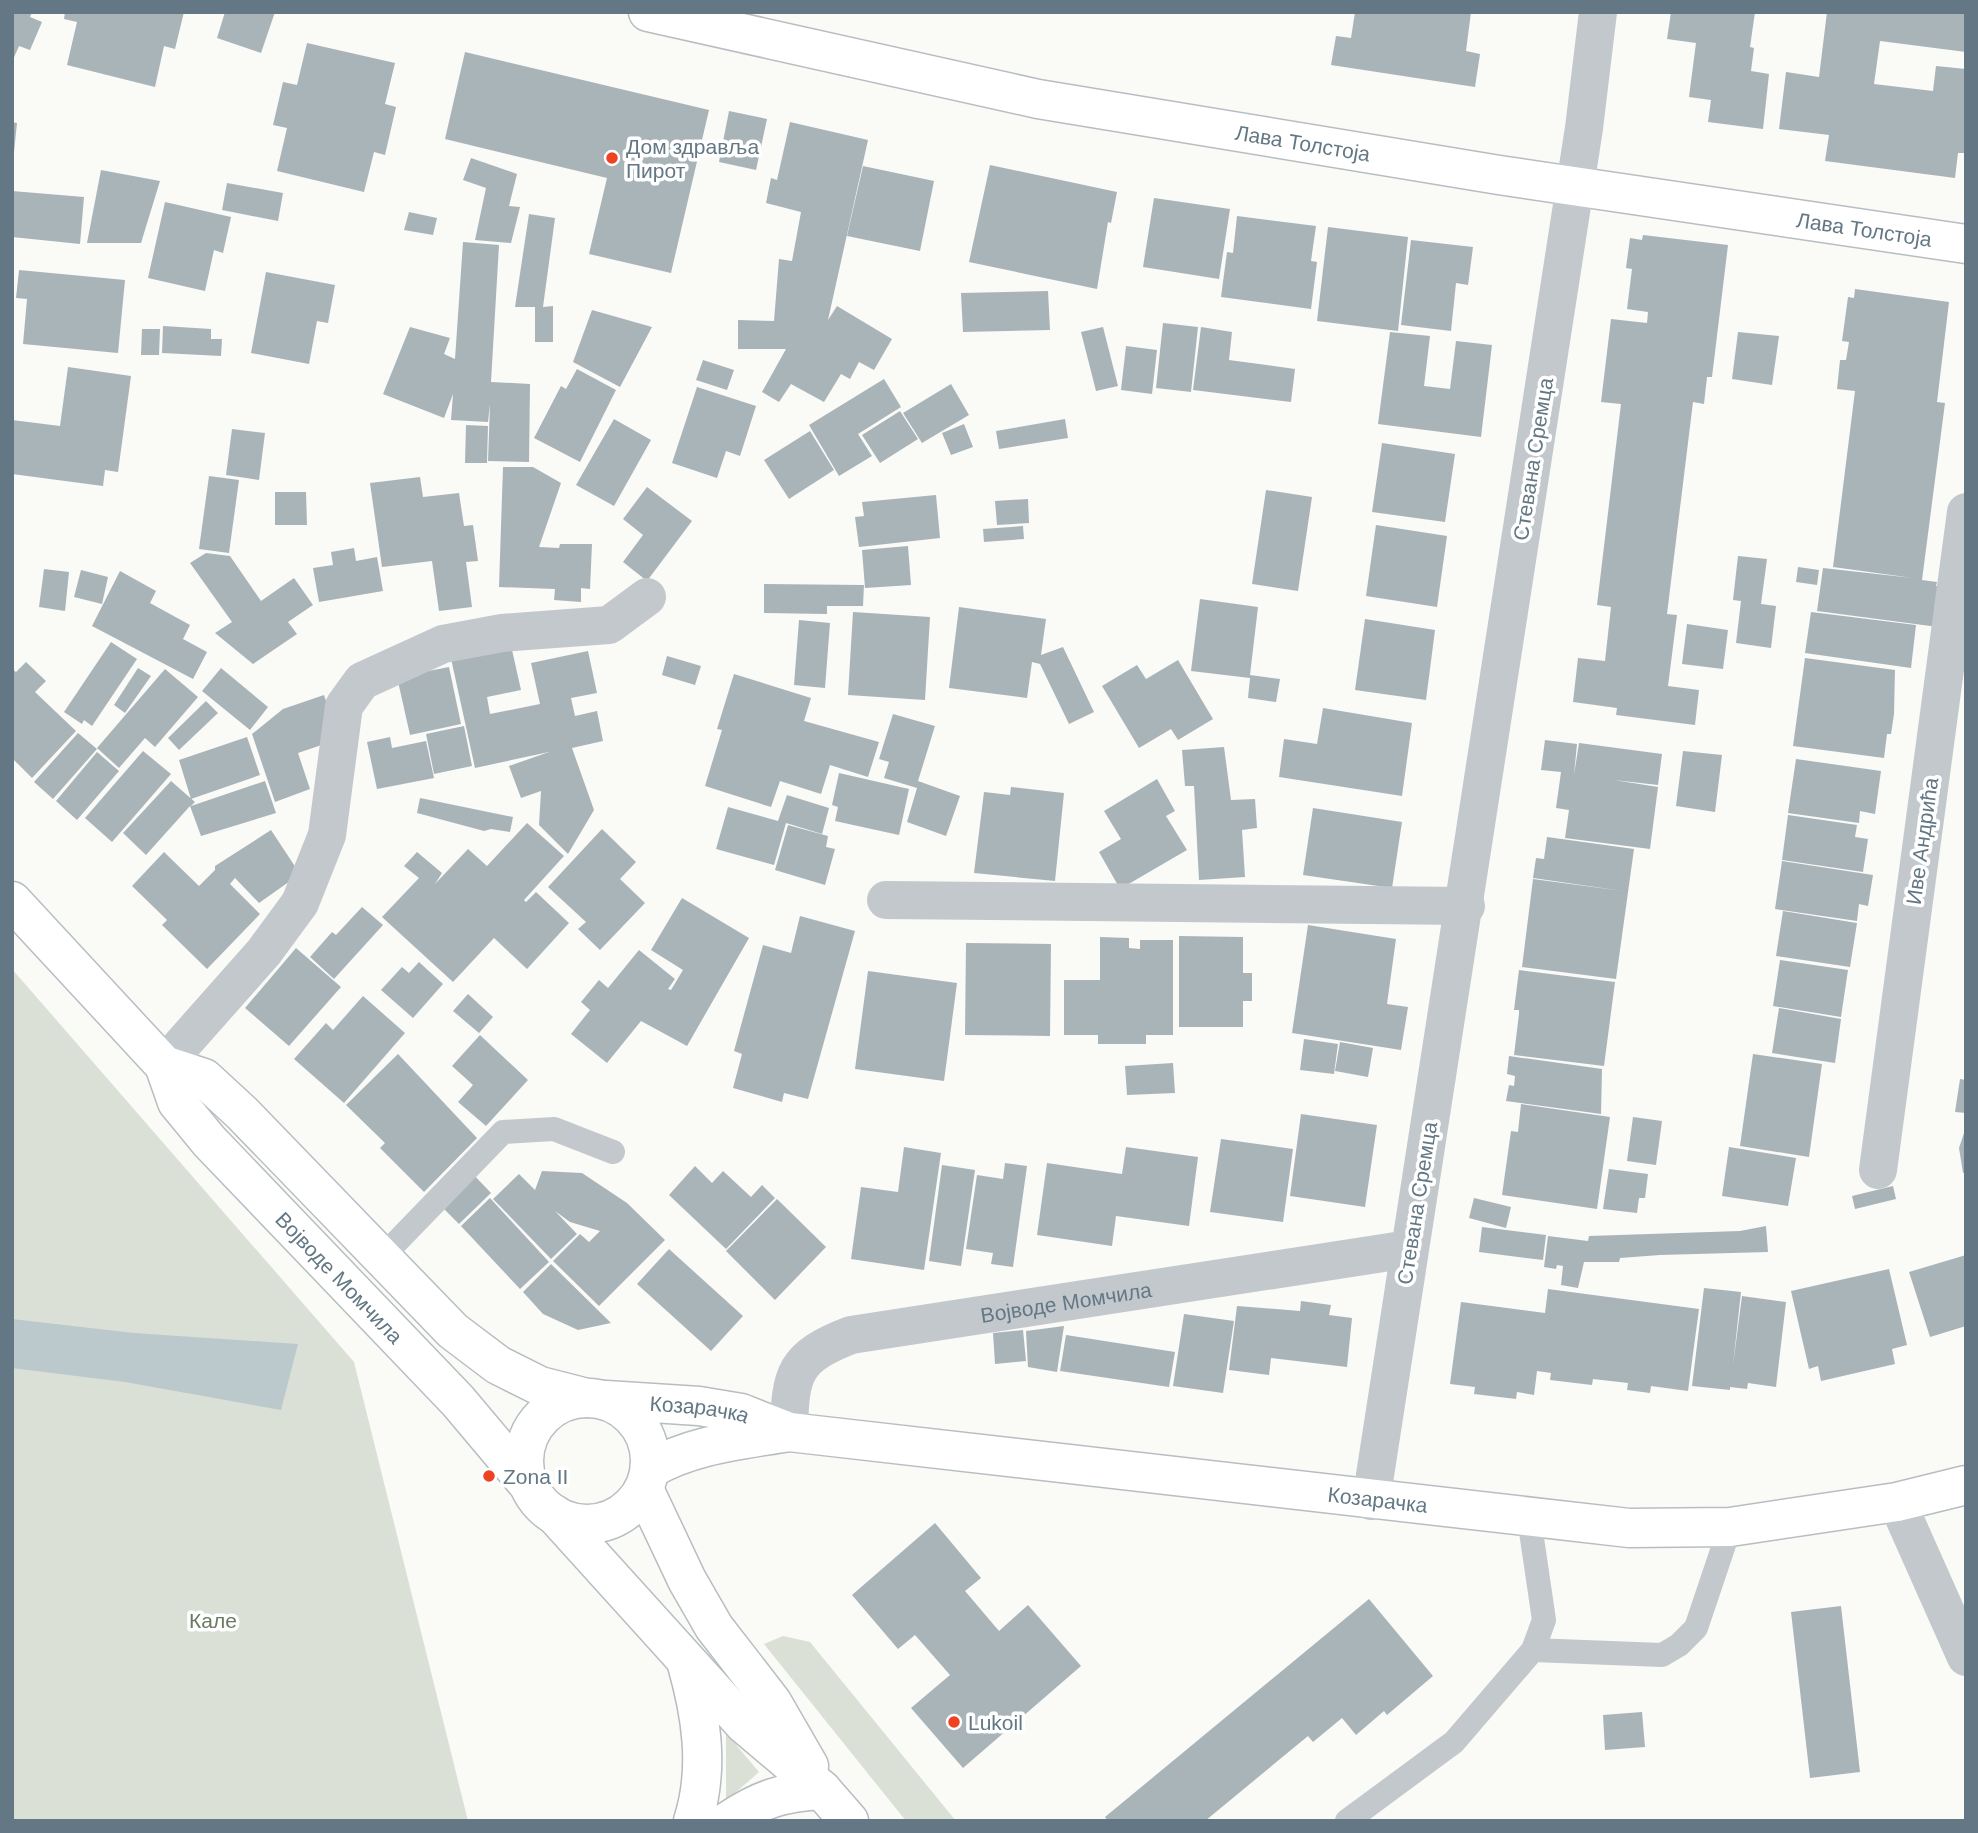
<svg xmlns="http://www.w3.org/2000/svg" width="1978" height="1833" font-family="Arial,sans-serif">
  <rect width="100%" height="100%" fill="#fafaf7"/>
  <path fill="#dae0d6" d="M12,969L354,1362L468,1821H12Z
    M783,1636L810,1642L956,1821H906L764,1644Z
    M726,1733L759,1772L726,1801Z"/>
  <path fill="#bbc9cc" d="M12,1319L134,1333L298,1344L281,1410L125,1382L12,1368Z"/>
  <path fill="#a9b4b9" d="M12,12H32L30,17L42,22L30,50L19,46L12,62Z
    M65,12H184L175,49L164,46L155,87L67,65L77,22L64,19Z
    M225,12H275L261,53L217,38Z
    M1355,12H1471L1466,51L1480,54L1475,87L1331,65L1336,36L1351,38Z
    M1671,12H1755L1750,47L1754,48L1751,71L1769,74L1763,129L1708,122L1711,100L1689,97L1696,43L1667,39Z
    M1827,12H1966V52L1880,41L1874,84L1933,91L1936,66L1966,69V153H1958L1955,178L1825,161L1829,135L1779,129L1786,72L1819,77Z
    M307,43L395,63L385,104L396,107L385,155L374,152L364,192L277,171L287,128L273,125L283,82L297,85Z
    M465,52L709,110L671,273L589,254L607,178L445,139Z
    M729,111L767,119L756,170L719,162Z
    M12,122L17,123L14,152H12Z
    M790,122L868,140L828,320L837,306L892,339L874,370L859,362L850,379L841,374L824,402L791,384L779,402L762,392L786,349H738V320L774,321L779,259L792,261L801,212L766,203L771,178L777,180Z
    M471,158L517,174L509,206L520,207L511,243L475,240L486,188L463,180Z
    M990,165L1117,192L1111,223L1108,222L1097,289L969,262Z
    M863,166L934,181L920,251L847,236Z
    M101,170L160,181L141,243H87Z
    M227,183L283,193L278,221L222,210Z
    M12,191L84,197L80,244L12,237Z
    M1154,198L1230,209L1219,279L1143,267Z
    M165,202L231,217L223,253L214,250L205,291L148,278Z
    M409,212L437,218L433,235L404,230Z
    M529,214L555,218L543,307L553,306V342H535V307H515Z
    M1237,216L1316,226L1311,261L1317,262L1311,309L1221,297L1227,252L1233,253Z
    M1328,227L1408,237L1398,331L1317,321Z
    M1643,235L1728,245L1712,377H1707L1704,404L1693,402L1667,614L1677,615L1668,686L1699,690L1695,725L1616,715L1617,708L1573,702L1578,658L1605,661L1611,607L1597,605L1621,404L1601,402L1611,319L1647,323L1648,312L1627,309L1632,269L1626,268L1630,238L1642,240Z
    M1411,240L1473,247L1468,285L1456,283L1451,331L1401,325Z
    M463,242L499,245L491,382L530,384L529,462L488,461L490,404L488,422L451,420L453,394L444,418L383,394L410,327L450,338L444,354L455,359Z
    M19,270L125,280L118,353L23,344L27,299L16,298Z
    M266,272L335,285L328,323L317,321L309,364L251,353Z
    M1855,289L1949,302L1937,402L1945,403L1922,580L1937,582L1936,586L1943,587L1938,627L1817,611L1823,568L1913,578L1833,567L1855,391L1837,389L1840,360H1846L1849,342L1842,341L1848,297L1854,298Z
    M1048,291L1050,330L963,332L961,293Z
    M592,310L652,327L620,387L573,362Z
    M1163,323L1198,327L1191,392L1156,388Z
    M163,326L211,329V339H222L221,356L162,353Z
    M1103,327L1118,386L1096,391L1081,332Z
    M1201,327L1232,332L1229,360L1295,369L1291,402L1193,390Z
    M142,329H160L159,355H141Z
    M1390,332L1430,336L1424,386L1450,389L1456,341L1492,345L1481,437L1378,424Z
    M1738,332L1779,336L1772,385L1732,379Z
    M1126,346L1157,350L1152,394L1121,390Z
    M703,360L734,370L727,390L696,380Z
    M68,367L131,376L118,472L105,470L103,486L12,474V420L60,426Z
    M577,369L616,390L580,462L534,438L561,386L566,389Z
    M884,379L901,407L858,434L872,456L839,476L809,425Z
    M951,384L969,415L922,443L903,413Z
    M697,387L756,406L740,456L726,451L717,478L672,463Z
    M900,411L918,439L880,463L862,435Z
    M614,419L651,440L614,506L576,485Z
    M1065,419L1068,438L999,449L996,431Z
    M964,424L973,447L951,455L942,433Z
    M466,425L488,426L487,463H465Z
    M232,429L265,433L259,480L226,475Z
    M810,431L834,470L789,499L764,460Z
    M1382,443L1455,454L1445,522L1372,512Z
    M503,467H533L561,483L539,547L559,548L560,544H592L590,589L581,588V602L554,600L555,589L499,587Z
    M209,476L239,480L229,553L199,549Z
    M420,477L423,497L459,493L464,526L473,525L478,561L466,562L472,607L439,611L432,561L382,567L370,483Z
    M647,487L692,521L647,581L623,562L643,535L623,519Z
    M1266,490L1312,497L1298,591L1252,584Z
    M275,492H306L307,525H275Z
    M936,495L940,538L859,547L855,517L864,516L862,502Z
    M1028,499L1029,523L997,525L995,501Z
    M1376,525L1447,536L1437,607L1366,596Z
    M1023,526L1024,539L984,542L983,529Z
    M908,546L911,585L865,588L862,550Z
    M354,548L356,561L377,557L383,591L319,602L313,568L333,565L331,552Z
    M206,553L230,556L261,601L294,578L313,605L288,622L297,634L253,664L215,633L232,622L190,563Z
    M1738,556L1767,559L1761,604L1776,606L1771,648L1736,643L1741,601L1733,600Z
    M1798,567L1819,570L1817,585L1796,582Z
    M44,569L69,572L65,611L39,607Z
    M81,570L108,577L102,604L74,597Z
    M120,571L156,591L150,603L190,625L183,639L207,652L193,679L92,626Z
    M764,584L864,585L863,606H827V614L764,613Z
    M1200,599L1258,607L1250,675L1280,679L1276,702L1248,698L1250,678L1191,671Z
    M959,607L1046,619L1041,655L1063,647L1094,712L1069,724L1040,664L1032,662L1027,698L949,688Z
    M853,612L930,617L925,700L848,695Z
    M1811,612L1916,625L1911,668L1805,653Z
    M1365,619L1435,630L1426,700L1355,690Z
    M799,620L830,623L825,688L794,685Z
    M1687,624L1728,630L1723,669L1682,664Z
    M510,641L521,690L487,697L490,714L540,704L531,663L588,651L597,693L571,698L575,716L597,711L603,741L572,748L594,810L568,854L539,825L541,791L521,798L509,766L549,752L475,768L450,654Z
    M111,642L137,659L92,726L84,720L82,724L64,712Z
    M667,656L701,666L695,685L662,675Z
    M1805,658L1895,670L1894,714L1891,734H1887L1884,758L1793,746Z
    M1178,660L1213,719L1178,740L1171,729L1139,748L1102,686L1137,665L1146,679Z
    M26,662L46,681L35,692L76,731L32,778L12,758V669L16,672Z
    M449,667L461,724L410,735L397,677Z
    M138,668L151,676L125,713L114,705Z
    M221,668L268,707L250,730L202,691Z
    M165,669L198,697L155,747L145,738L119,768L97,748Z
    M734,674L811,698L804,721L879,742L868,777L830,765L821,794L780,781L771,807L705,786L722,730L717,729Z
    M324,695L339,739L298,753L310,789L275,802L252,734L283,709Z
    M206,701L218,713L179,750L168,738Z
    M1323,708L1412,723L1402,796L1279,777L1284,739L1317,744Z
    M893,714L935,726L918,781L960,796L946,836L907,822L917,788L884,778L889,762L879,759Z
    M464,726L472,766L434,774L426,734Z
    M78,733L97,749L53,799L34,782Z
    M247,737L260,775L191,799L179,760Z
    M390,737L392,748L426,741L434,778L377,789L367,742Z
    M1545,740L1577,744L1574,775L1579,743L1662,754L1658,785L1614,780L1658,787L1650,849L1565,838L1569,810L1556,808L1561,772L1541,770Z
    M1224,747L1231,800L1255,799L1257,828L1242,830L1245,877L1199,880L1194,786H1185L1182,750Z
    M143,751L171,774L112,842L85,818Z
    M1683,751L1722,755L1715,812L1676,806Z
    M97,752L119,771L77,820L56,801Z
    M1796,759L1881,771L1875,814L1860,811L1859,823L1788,813Z
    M839,773L909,789L899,835L835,821L838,807L832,805Z
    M1157,779L1175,811L1166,816L1187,850L1120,889L1099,852L1121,839L1104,811Z
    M171,781L195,802L191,806L265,781L276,813L201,836L190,806L146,855L123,833Z
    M1011,787L1064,793L1055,881L974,873L984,792L1010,795Z
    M787,795L829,808L822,834L786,823L774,865L716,849L728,807L778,821Z
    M420,798L513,817L510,832L491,829L484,831L417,813Z
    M1313,808L1402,822L1392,888L1303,875Z
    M1788,815L1857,825L1855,837L1868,839L1863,872L1782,860Z
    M527,823L564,856L524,900L526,902L536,892L569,923L527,969L494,938L453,982L382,917L419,878L404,866L417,852L442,873L435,884L468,849L487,866Z
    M788,825L828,836L826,847L835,849L825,885L775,870Z
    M602,829L636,862L620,879L645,903L600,950L578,929L586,922L548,887Z
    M271,830L300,874L259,903L235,878L230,884L260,914L207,969L162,925L167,920L132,886L164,852L199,886L215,870V866Z
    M1547,837L1634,849L1616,979L1522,967L1533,879L1623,891L1533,878L1536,858L1544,859Z
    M1782,861L1873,875L1868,906L1859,904L1857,921L1775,909Z
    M682,898L749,938L687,1046L641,1021L607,1063L571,1034L590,1010L581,1002L599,980L608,988L639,950L675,979L668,989L671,990L683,970L651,950Z
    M362,907L383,925L334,979L310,957L332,932L336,935Z
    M1783,911L1857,923L1850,967L1776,956Z
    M800,916L855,931L808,1099L784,1093L782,1102L733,1088L742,1054L734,1051L763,945L791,953Z
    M1308,925L1396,939L1387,1004L1408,1007L1401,1050L1292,1033Z
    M1179,936L1243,937V973H1252V1001H1243V1027H1179Z
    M1100,937L1129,938V948L1140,949V940H1173V1035H1146V1044H1098V1035H1064V980H1100Z
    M966,943L1051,944L1050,1036L965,1035Z
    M296,948L341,987L289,1046L245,1008Z
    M1780,960L1848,970L1841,1017L1773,1006Z
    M419,962L443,984L413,1018L381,990L402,967L409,973Z
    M1519,970L1615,982L1604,1066L1514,1055L1519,1014V1010H1514Z
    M868,971L957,983L944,1081L855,1069Z
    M468,994L493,1017L479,1033L453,1011Z
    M363,996L405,1033L344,1103L294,1059L326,1023L333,1030Z
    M1779,1008L1841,1019L1835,1063L1772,1053Z
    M480,1035L528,1080L486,1126L458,1102L473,1085L452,1066Z
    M1304,1039L1338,1044L1334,1074L1300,1070Z
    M1340,1042L1373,1048L1368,1077L1335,1071Z
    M398,1054L477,1138L424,1192L380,1148L385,1143L346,1105Z
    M1753,1054L1822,1064L1809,1157L1740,1146Z
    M1509,1056L1602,1069L1601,1114L1506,1101L1509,1085L1514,1086L1515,1076L1507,1074Z
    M1173,1063L1175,1093L1127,1095L1125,1066Z
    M1960,1079L1966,1080V1113L1955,1112Z
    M1521,1104L1610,1117L1597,1209L1502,1195L1511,1131L1518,1132Z
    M1301,1114L1377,1125L1365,1207L1290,1196Z
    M1633,1117L1662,1121L1656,1165L1627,1161Z
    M1965,1130L1966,1172L1963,1173L1959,1148Z
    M1221,1139L1293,1149L1283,1222L1210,1212Z
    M904,1147L941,1153L924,1270L851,1259L861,1187L898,1192Z
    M1126,1147L1198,1157L1189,1226L1116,1216L1112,1246L1037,1235L1047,1163L1122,1174Z
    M1729,1147L1796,1158L1788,1206L1722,1196Z
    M1005,1163L1027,1166L1013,1267L991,1264L993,1253L966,1249L977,1175L1003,1179Z
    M942,1165L975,1170L961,1266L929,1261Z
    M695,1166L712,1183L723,1171L751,1197L762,1185L775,1198L726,1249L669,1195Z
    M1609,1169L1648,1174L1645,1198H1639L1637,1213L1603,1209Z
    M469,1170L491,1193L459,1224L437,1202Z
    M542,1171L582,1173L627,1203L665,1240L599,1306L553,1261L580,1234L589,1242L600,1231L570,1222L555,1211L577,1234L551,1259L493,1199L519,1174L535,1190Z
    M1893,1186L1896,1199L1855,1209L1852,1196Z
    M490,1198L549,1262L520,1289L461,1226Z
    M1474,1198L1511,1207L1506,1228L1469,1218Z
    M777,1199L826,1247L775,1300L726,1251Z
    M1766,1226L1768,1252L1660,1255L1620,1258L1619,1262H1584L1578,1288L1561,1285L1563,1266L1557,1265L1556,1269L1544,1267L1548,1236L1588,1241L1589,1236L1740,1231Z
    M1482,1227L1546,1235L1543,1260L1479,1252Z
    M669,1249L743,1316L711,1351L637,1284Z
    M1966,1255V1326L1930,1337L1909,1272Z
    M551,1264L611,1323L578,1330L543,1314L523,1292Z
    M1889,1269L1907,1345L1892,1349L1895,1364L1821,1381L1818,1366L1809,1369L1791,1291Z
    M1704,1288L1741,1292L1733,1365L1742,1296L1786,1302L1776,1387L1748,1383L1747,1389L1730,1387V1390L1692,1386Z
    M1548,1289L1699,1309L1688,1391L1651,1386L1650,1393L1627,1390L1628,1383L1593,1379L1592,1385L1550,1380L1551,1373L1537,1371L1534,1395L1517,1392L1516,1399L1474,1394L1475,1387L1450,1384L1461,1302L1545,1313Z
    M1301,1301L1331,1305L1329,1315L1352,1318L1347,1367L1271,1358L1269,1375L1229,1370L1237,1306L1300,1311Z
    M1184,1314L1234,1321L1223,1393L1173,1386Z
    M1064,1326L1057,1372L1028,1367L1026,1331Z
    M1023,1330L1026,1361L995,1364L993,1333Z
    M1066,1335L1175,1352L1169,1387L1060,1371Z
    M935,1523L981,1578L965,1591L999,1631L1028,1605L1081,1666L963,1768L911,1708L950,1675L915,1635L898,1649L852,1595Z
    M1369,1599L1433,1676L1387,1715L1384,1711L1356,1735L1342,1718L1313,1742L1308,1736L1205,1821H1108L1105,1817Z
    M1841,1606L1860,1772L1810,1778L1791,1612Z
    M1642,1712L1645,1747L1605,1750L1603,1715Z"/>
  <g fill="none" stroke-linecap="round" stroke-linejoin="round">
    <defs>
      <g id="secondary">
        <path id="s2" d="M648,12L1038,99L1499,175L1966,244"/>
        <path id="s3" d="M12,901L164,1065L177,1102L209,1141L458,1401L527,1483"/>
        <path d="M164,1065L204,1078L242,1113L453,1331L498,1365L540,1386L587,1398"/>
        <circle cx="587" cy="1461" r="63"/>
        <path id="s4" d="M606,1400L699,1406L741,1413L789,1432L1629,1528L1730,1527L1897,1502L1966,1485"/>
        <path d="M650,1469C693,1444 742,1440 789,1432"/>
        <path d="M644,1489L687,1580L714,1627L772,1702L809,1766"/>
        <path d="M554,1514L744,1724L822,1790"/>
      </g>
      <path id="primary" d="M686,1661C701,1713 710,1768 693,1821
        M822,1790L849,1821
        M728,1821C761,1799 783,1792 822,1790"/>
    </defs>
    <use href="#secondary" stroke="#b7bec2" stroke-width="41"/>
    <use href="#primary" stroke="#b6bcc0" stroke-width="41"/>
    <path stroke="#c3c8cc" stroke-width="24" d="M381,1258L503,1132L554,1129L613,1152
      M1533,1650L1662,1655L1679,1645L1696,1628L1730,1527
      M1347,1821L1454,1742L1533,1650L1544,1620L1529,1518"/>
    <g stroke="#c3c8cc" stroke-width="38">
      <path d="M886,900L1466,906"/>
      <path d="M164,1065L264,952L300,903L327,835L344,706L362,681L443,644L502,633L609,625L647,597"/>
      <path d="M1878,1170L1966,512"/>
      <path id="s1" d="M789,1432C790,1373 794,1357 851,1335L1409,1249"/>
      <path d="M1371,1501L1584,128L1598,12"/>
      <path d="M1897,1502L1966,1657"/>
    </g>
    <use href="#secondary" stroke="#fff" stroke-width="38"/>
    <use href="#primary" stroke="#fff" stroke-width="38"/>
  </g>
  <g fill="#ee4223" stroke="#fff" stroke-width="2.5">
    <circle cx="612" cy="158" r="7"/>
    <circle cx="489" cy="1476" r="7"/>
    <circle cx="954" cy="1722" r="7"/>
  </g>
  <g text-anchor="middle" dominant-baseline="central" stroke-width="7" stroke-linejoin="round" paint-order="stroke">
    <g font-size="21" fill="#637884" stroke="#fff">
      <text stroke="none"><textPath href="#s2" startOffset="668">Лава Толстоја</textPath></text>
      <text stroke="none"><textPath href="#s2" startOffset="1236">Лава Толстоја</textPath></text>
      <text transform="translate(1533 459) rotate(-81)">Стевана Сремца</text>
      <text transform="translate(1922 841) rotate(-82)">Иве Андрића</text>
      <text transform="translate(1417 1203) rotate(-81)">Стевана Сремца</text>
      <text stroke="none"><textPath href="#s3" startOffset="502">Војводе Момчила</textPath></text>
      <text stroke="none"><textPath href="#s1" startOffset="345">Војводе Момчила</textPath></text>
      <text stroke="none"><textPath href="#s4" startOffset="94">Козарачка</textPath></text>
      <text stroke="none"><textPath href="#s4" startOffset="780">Козарачка</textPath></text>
    </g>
    <g font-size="21" fill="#637884" stroke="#fff" text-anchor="start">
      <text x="626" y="146">Дом здравља<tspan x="626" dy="24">Пирот</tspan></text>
      <text x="503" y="1476">Zona II</text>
      <text x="968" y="1722">Lukoil</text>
    </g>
    <g font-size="21" fill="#697b62" stroke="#fff">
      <text x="213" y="1620">Кале</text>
    </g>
  </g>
  <rect width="1978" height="1833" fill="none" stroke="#637884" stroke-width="28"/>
</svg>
